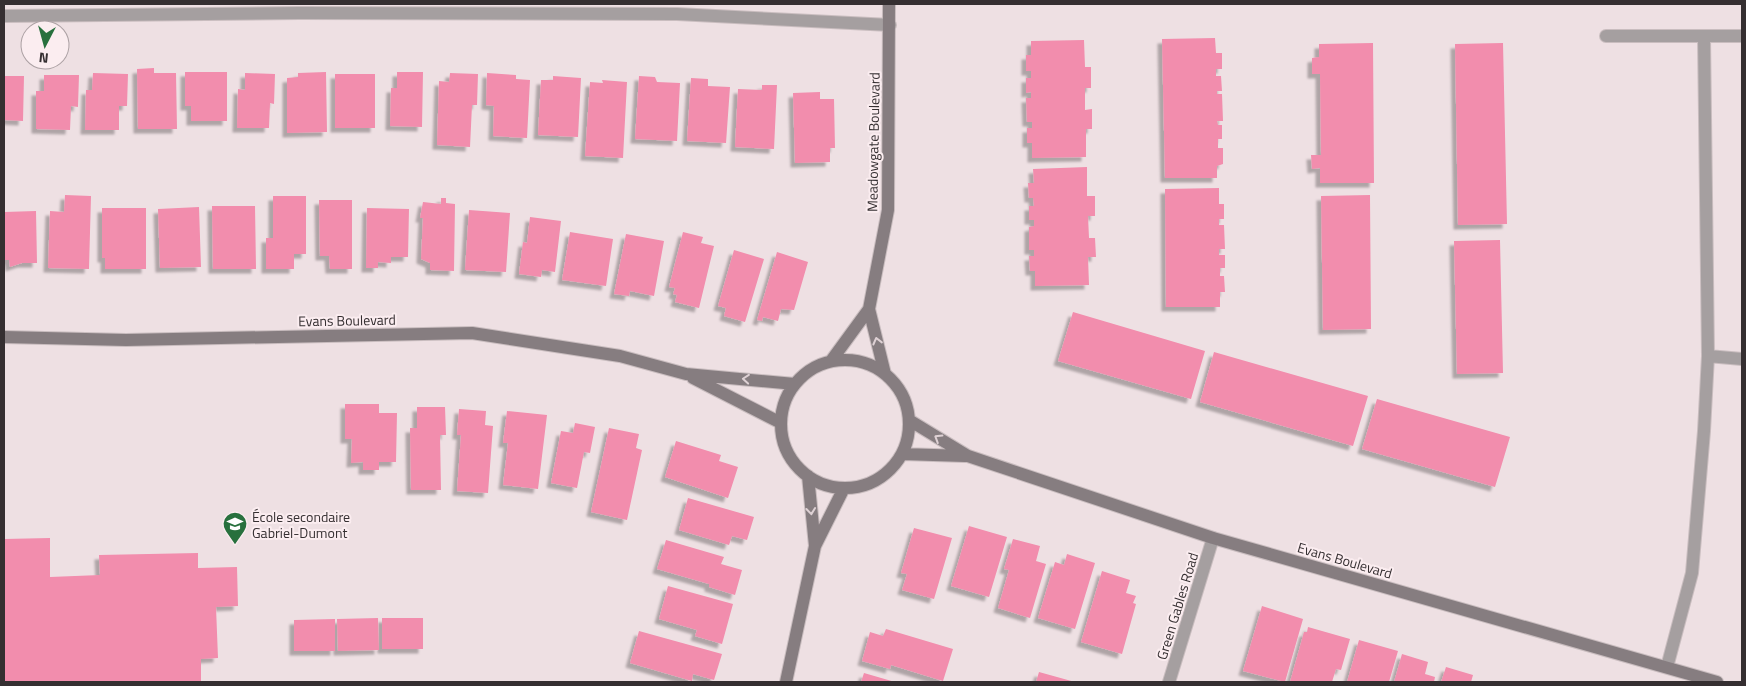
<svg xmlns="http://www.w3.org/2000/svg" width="1746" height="686" font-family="'Titillium Web',sans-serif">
  <defs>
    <filter id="shadow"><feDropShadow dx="-4.5" dy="4.5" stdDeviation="1" flood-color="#0004"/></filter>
  </defs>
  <rect width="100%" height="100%" fill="#eee0e3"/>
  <path fill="#f28dad" filter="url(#shadow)" d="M1215,38L1216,53H1222V69H1216V76H1221L1222,91H1217V94H1222L1223,121H1217L1218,125H1222V139H1218V148H1223V164L1217,166V178H1165L1162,39Z
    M1084,40L1085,67H1091V88H1085V110L1092,109V129H1086V157L1032,158V143H1027V128H1032V122H1027L1026,98H1031V92L1026,93V78H1031V71H1026V55H1031V41Z
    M1373,43L1374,183H1320V168L1312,169L1311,155H1321L1320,74H1312V58L1319,57V44Z
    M1503,43L1507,224L1458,225L1455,44Z
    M154,68V73H176L177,129H138L137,69Z
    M185,72H227V121H191V106H185Z
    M326,72L327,132L287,133V78L298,77V73Z
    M397,72H423L422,127L390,126L391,88H397Z
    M93,73L128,74L127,106H119V130H85L86,90H92Z
    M245,73L275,74L274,104L270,103L269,128H237L238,89L245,90Z
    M450,73L478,74L477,105H472L470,147L437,145L439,81L449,82Z
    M487,73L516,75V79L530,80L527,138L493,136L494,106L486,105Z
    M335,74H375V128H335Z
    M44,75H79L78,107L71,106L70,130L36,129V91H44Z
    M4,76H24L23,121L4,120Z
    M553,76L581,78L578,137L538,135L541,80H553Z
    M639,76L655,77L657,82L680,83L677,141L635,139Z
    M691,78L708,79V86L730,87L726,143L687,141Z
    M602,80L627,82L623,158L585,156L590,82L603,83Z
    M762,85H777L774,149L735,147L738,89L762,90Z
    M820,92V99H834L835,148H830V162L795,163L793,93Z
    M1087,167V196H1095V216H1088L1089,238H1095L1096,257H1088L1089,285L1035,286V271H1030L1029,256H1034V250H1029V227L1034,226V220H1029V206H1034L1033,198H1029L1028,183H1034L1033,169Z
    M1219,188V204H1224V219H1219V225H1224L1225,249H1219V255H1225V268H1220V276H1224L1225,292H1220V307H1166L1165,189Z
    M65,195L91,196L89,269L48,268L50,211L64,212Z
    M1370,195L1371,329L1323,330L1321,196Z
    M273,196H306V254H294V269H266V238H273Z
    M441,198H446V203L455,204L454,271L430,270V263L421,259L423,218H420L423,202L441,204Z
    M319,200H352V269H330L329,256H320Z
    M212,206H255L256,269H213Z
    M199,207L201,267L160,268L158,209Z
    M102,208H146V269H105V258H102Z
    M367,208L409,209L408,257H391V263L378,262V268H366Z
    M469,210L510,213L506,272L465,270Z
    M36,211L37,263H22L10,267L9,260H4V212Z
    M530,217L561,221L555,272L542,270L541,277L519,274L523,242L527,243Z
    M570,232L613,239L606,286L562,280Z
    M683,232L703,237L701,243L714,246L699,308L675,302L677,295L673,294L675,288L669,287Z
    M626,234L664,241L654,296L630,291L629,296L614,294Z
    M1500,240L1503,373L1457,374L1454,241Z
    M734,250L764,259L745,322L724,316L726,308L718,306Z
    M777,252L808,262L794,310L781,309L778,321L763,317L762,321L757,320Z
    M1073,312L1205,351L1191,399L1058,361Z
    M1214,352L1368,396L1353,446L1200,402Z
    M1377,399L1510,437L1495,487L1362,449Z
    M345,404H379V413H397L396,462H379V470H363V462L351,463L352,439H345Z
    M417,407H445L446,435H440L441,490H411L410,428H417Z
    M459,409L486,411L485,425L493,426L488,493L457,491L461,435H457Z
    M507,411L547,415L538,489L503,485L508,443H503Z
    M575,423L595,427L590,453L584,452L577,488L551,483L561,431L573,433Z
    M609,428L639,434L636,448L642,450L627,520L591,512Z
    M676,441L721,455L719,461L738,467L728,498L665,477Z
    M688,498L754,517L747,540L732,536L729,545L679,530Z
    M969,526L1007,537L989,597L951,586Z
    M914,528L952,538L934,599L902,590L907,574L901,573Z
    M50,538V577L100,575L99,555L198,553V568L237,567L238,606L216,607L218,658L201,659V682H4V539Z
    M1013,539L1040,546L1036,561L1046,564L1030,618L998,608L1009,570L1004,569Z
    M666,540L724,557L721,564L742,570L735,595L709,587V584L657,569Z
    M1067,554L1095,563L1075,629L1038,618L1055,562L1064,565Z
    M1102,571L1130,580L1126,593L1136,596L1133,603L1136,604L1122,654L1081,642Z
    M668,586L733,604L722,644L695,636L697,630L659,619Z
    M1262,606L1303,619L1285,682L1243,671Z
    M378,618L379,650L338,651L337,619Z
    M382,618H423V649H382Z
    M335,619V651H294V620Z
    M1308,627L1350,639L1341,670L1336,669L1332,682H1290L1304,632H1307Z
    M886,629L953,649L943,681L891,665L890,669L862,661L870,632L883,636Z
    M639,631L722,654L714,680L693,674L692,681L630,663Z
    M1359,640L1398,651L1389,682H1347Z
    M1402,654L1428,662L1425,674L1435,677L1434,682H1394Z
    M1446,667L1473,675L1471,682H1441Z
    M1039,672L1075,682H1036Z
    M864,673L895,682H861Z"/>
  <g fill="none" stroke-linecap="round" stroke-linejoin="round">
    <defs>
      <path id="street" d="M4,16L299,13L677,14L890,25
        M1606,36H1742
        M1708,356L1742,359
        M1667,667L1692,573L1704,431L1708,356L1704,37
        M1169,682L1213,538"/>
      <path id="secondary" d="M869,309L885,374
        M4,337L126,340L472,333L620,356L686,374L795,384
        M781 424a64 64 0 1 1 128 0a64 64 0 1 1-128 0Z
        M831,361L869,309L888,210L889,4
        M693,378L781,423
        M909,420L968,456L1213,538L1717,682
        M902,454L965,456
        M808,476L815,546
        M786,682L815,546L844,488"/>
    </defs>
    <use href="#street" stroke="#c9bdbf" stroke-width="14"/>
    <use href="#secondary" stroke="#c9bdbf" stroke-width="14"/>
    <use href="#street" stroke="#a59fa0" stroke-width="12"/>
    <use href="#secondary" stroke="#867d80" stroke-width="12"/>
  </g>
  <defs><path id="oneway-chevron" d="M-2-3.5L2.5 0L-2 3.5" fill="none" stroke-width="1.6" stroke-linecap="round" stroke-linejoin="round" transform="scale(1.25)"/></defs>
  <g stroke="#ded1d4">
    <use href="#oneway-chevron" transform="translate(877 341) rotate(-104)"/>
    <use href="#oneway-chevron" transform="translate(746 379) rotate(-175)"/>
    <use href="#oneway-chevron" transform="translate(938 438) rotate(-148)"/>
    <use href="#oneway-chevron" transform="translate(811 511) rotate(84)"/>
  </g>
  <defs>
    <symbol id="school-pin" viewBox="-11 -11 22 30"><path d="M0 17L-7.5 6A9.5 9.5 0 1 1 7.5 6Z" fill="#27703d" stroke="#fbedf0"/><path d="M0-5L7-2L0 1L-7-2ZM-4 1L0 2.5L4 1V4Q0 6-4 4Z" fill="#fff"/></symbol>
  </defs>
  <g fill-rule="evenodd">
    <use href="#school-pin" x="221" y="510" width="28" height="38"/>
  </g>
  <g text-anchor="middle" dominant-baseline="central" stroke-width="4" stroke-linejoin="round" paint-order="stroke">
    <g font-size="14" fill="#352f31" stroke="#fbedf0">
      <text transform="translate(873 142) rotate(-89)">Meadowgate Boulevard</text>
      <text transform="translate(347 320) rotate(-1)">Evans Boulevard</text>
      <text transform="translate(1345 560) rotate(16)">Evans Boulevard</text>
      <text transform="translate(1177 606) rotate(-73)">Green Gables Road</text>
    </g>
    <g font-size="14" fill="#352f31" stroke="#fbedf0" text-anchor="start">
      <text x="252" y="516">École secondaire<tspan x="252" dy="16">Gabriel-Dumont</tspan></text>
    </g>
  </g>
  <rect width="1746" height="686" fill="none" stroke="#352f31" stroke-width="10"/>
  <g transform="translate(45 45) rotate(186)"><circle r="24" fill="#fbedf0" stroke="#aca1a4"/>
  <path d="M0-4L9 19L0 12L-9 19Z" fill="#27703d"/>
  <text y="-8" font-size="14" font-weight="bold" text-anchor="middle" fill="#352f31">N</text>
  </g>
</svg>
